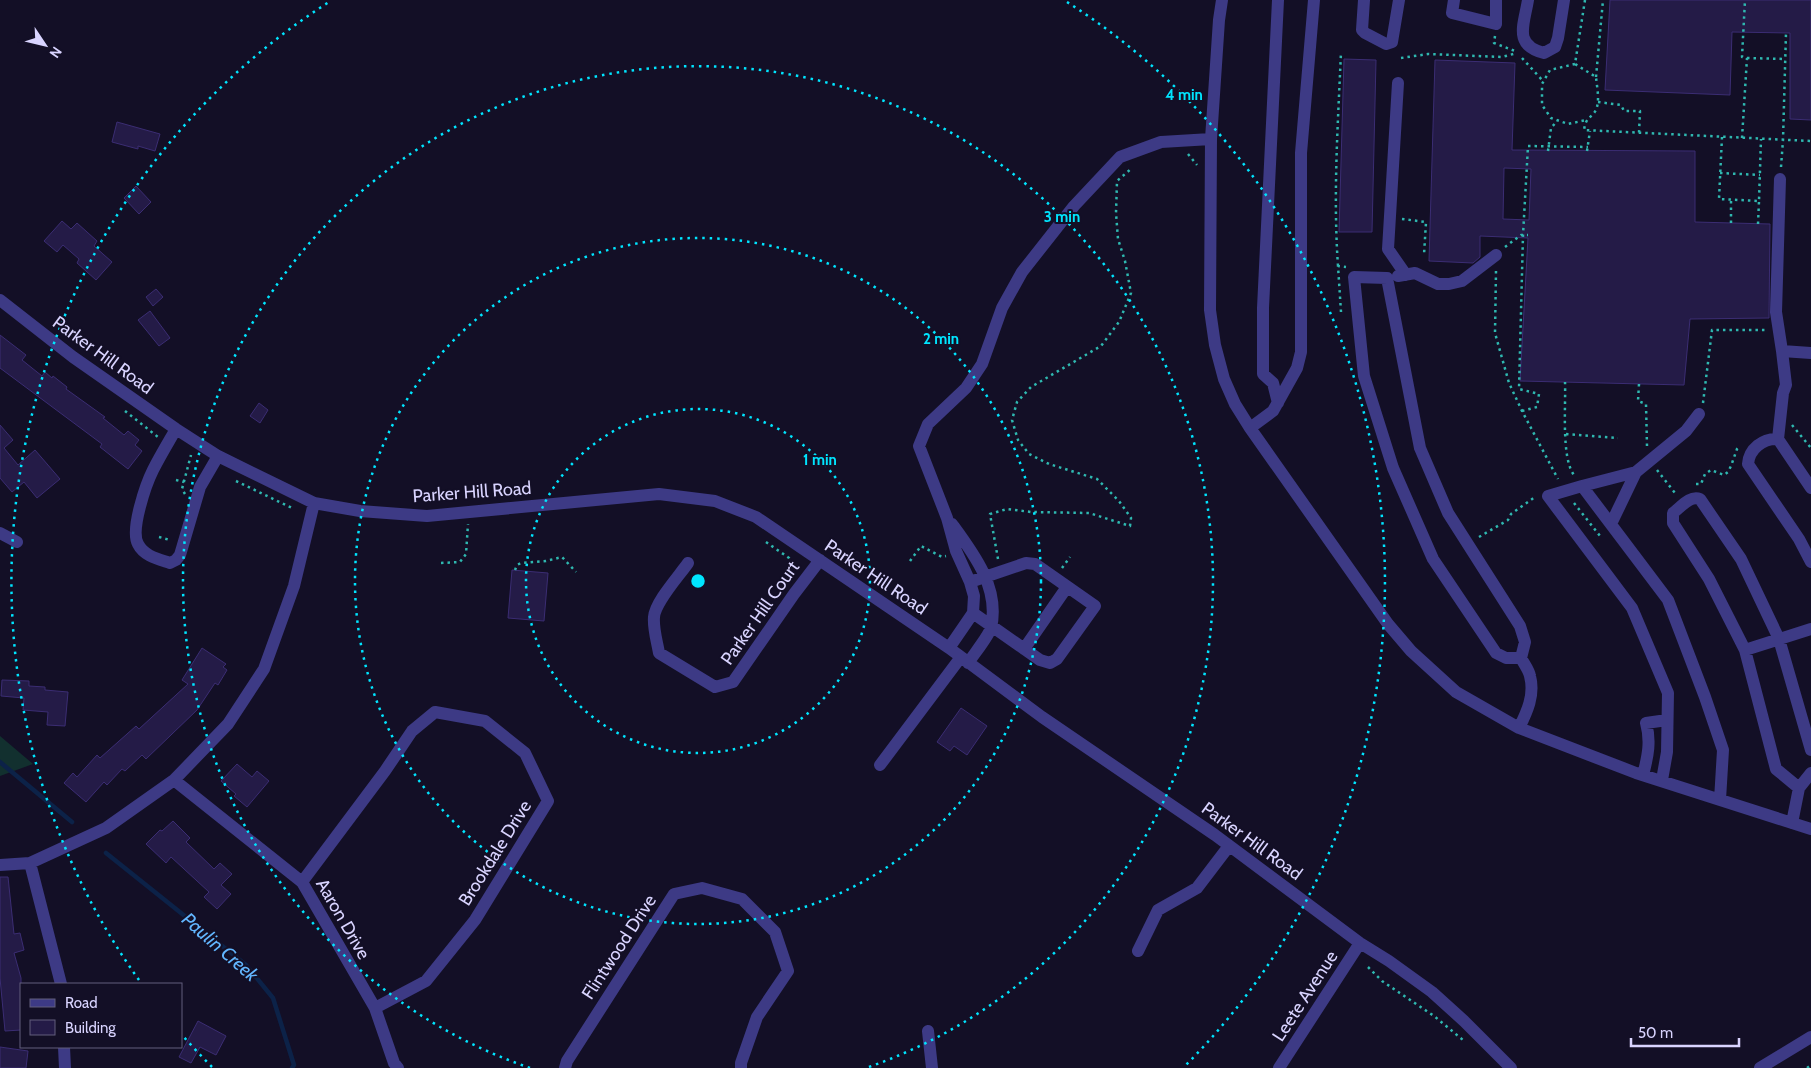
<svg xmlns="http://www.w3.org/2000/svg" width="1811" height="1068" font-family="Cabin,sans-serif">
  <rect width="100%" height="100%" fill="#130f26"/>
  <path fill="#12302f" d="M0,736L33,764L0,776Z"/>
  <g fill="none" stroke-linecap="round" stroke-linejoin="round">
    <path stroke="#0c2248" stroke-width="4.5" d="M0,762L72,822
      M106,853L246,965L273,998L294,1065L292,1068"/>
  </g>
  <path fill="#241b47" stroke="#3b2d73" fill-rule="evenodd" d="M1610,0H1811V120L1790,119V33L1732,32L1730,95L1605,90Z
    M1344,59L1376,60L1372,232H1339Z
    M1435,60L1515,63L1512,150L1695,151V222L1770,224L1769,318L1690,319L1684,385L1520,381L1528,238L1480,236V257L1473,263L1429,261ZM1504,168L1531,169L1529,220L1503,219Z
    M117,122L160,134L155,151L138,146V149L112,142Z
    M136,186L151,202L139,214L124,198Z
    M62,221L71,229L77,223L97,241L94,246L112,262L96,280L77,263L79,259L63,245L57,252L44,241Z
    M156,289L163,297L153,306L146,297Z
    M150,311L170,338L159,346L138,320Z
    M0,335L26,355L22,360L42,376L45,372L52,378L53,376L67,387L66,389L105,417L103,418L124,435L128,431L139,440L135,445L142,451L128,469L100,447L102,444L0,368Z
    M259,403L268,410L260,423L250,416Z
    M0,425L13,440L4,448L18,465L35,450L60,479L37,498L24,482L12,492L0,478Z
    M512,570L548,573L544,621L508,618Z
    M202,648L226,664L223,667L227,670L218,685L215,683L197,710L146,759L142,755L125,771L122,769L107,785L104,782L86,802L64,783L73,773L77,777L97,755L100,758L136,726L139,729L188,684L182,680Z
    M2,680L29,681V686L45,687V690L68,692L65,726L47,725L48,712L23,710L24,698L1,696Z
    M961,708L987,726L967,755L954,746L950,751L937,742Z
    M237,764L252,777L257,771L269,781L247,807L234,796L236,794L221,781Z
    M173,821L190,838L186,842L214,869L220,863L232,874L221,885L231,894L217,909L204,897L209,892L171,857L166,863L146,844L160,830L162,831Z
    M0,877H8L14,934L20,933L24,950L14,953L21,978V1030L5,1031L0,978Z
    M198,1021L226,1036L216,1055L200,1047L191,1063L179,1057Z
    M0,1047L28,1051L26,1068H0Z"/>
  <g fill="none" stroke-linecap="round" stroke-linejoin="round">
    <path stroke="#2fb8b0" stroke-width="2.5" stroke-dasharray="2.5 4" stroke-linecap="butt" d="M1585,0L1575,64L1596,77C1597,88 1600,100 1596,110C1591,119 1586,116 1584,130L1811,141
      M1495,36L1494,43L1515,51
      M1401,58L1428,54L1502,57L1517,53
      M1522,58L1543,81
      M1747,58L1785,59
      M1575,64L1550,70L1542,84V105L1551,118L1568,124L1586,120
      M1596,77L1603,0
      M1598,102L1621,105L1624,111H1640L1639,133
      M1722,137L1719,199L1759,201L1761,139
      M1742,138L1747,58L1742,57L1745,0
      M1548,151L1551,128L1558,120
      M1587,151L1590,131
      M1188,154L1197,165
      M1781,167L1783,140L1786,33
      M1720,173L1760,175
      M1402,219L1426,222L1424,255
      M1731,223V200
      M1758,224L1759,201
      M1505,247L1521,235H1528
      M1338,266C1333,195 1338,123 1341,52
      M1496,271L1495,333L1509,383L1522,411L1558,479
      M1341,312L1338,266L1346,267
      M1565,382C1566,405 1561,458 1574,475
      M1639,384L1638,401L1646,404L1647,446
      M1703,403L1712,330H1765
      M125,411L158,437
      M1522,411L1537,407L1539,394L1519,389L1523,235L1528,146L1588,147
      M1792,425L1811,448
      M1566,434L1618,438
      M1657,470L1675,493
      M176,480L184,482
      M236,481L292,508
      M1696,484H1701L1705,474L1711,470L1724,475L1728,472L1731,466L1737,449L1739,447
      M185,494L182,489L191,455
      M1574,503L1600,536L1601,534
      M159,537L170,540
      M1479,537L1508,520L1511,514L1535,497
      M766,542L789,558L795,568
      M998,559L990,514L1007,509L1031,512L1089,513L1130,526L1131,518L1119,501L1097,479L1049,464L1029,454L1018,440L1012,420L1017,402L1031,387L1101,346L1119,322L1131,293L1125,261L1118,239L1116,213L1117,181L1132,168
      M910,561L921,546L942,557L946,556
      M441,563L460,562L466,554L468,524
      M1062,568L1070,557
      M515,570L517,565L521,563L546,561L562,557L576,572
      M1368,967L1382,981L1434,1016L1463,1040
      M1807,1068L1811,1065"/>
    <path stroke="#3d3a85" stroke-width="12" d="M1222,0L1219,20L1211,139L1210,310L1215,345L1224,379L1235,404L1250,428L1388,624L1411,651L1456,692L1519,728L1636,773L1811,829
      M1364,0L1362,30L1365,33L1386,44L1392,42L1399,0
      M1454,0L1452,13L1496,24V0
      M1528,0C1524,25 1513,45 1544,53L1555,47L1558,38L1564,0
      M1398,83L1388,249L1406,275
      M1780,179L1776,312L1782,351
      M1398,276L1415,273L1438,284H1449L1462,281L1496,255
      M0,300L73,357L176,429L218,456L314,503L360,511L427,516L659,494L715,501L756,517L949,648L1042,717L1215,835L1360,943L1389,961L1432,992L1464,1021L1511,1068
      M1278,403L1273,383L1263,374V308L1278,0
      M1699,414L1686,431L1636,472L1582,486L1668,600L1705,697L1723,750L1720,800
      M1250,428L1273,411L1297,368L1301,352V153L1314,0
      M176,429C168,443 160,456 153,470C146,484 130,530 138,544C144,556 158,559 170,563L176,560L180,555L200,487L218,456
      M1778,439L1783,393L1786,385L1782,351L1811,353
      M1582,486L1548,496L1632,608L1668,693L1667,752L1662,780
      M1811,488L1778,439C1763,438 1749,449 1748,464L1799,539L1811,562
      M952,524C974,554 1000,588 991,628C988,637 974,654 968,663
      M1611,524L1636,472
      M0,533L17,542
      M688,563C679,576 655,602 654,617C653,629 657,641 659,653L715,687L733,682L794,594L820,560
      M970,582L1026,563L1035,564L1095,606L1057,659L1050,663L1040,660L973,613
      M949,648L973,613L974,596L970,582L956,551L947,518L919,446L928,424L966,388L982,364L1002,308L1022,272L1074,206L1120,157L1161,142L1211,139
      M1024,649L1067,587
      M1745,650L1811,629
      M1519,728C1527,712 1535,695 1530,676C1529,670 1524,664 1521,658L1525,642L1520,626L1448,513L1420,448L1387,278L1354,277L1364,376L1393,468L1433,559L1496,653L1506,658H1521
      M880,765L961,657
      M1643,775C1648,756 1651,741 1646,723L1667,720
      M174,780L302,882L375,1008L394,1063L398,1068
      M1799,788L1776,769L1745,650L1709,579L1673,523V513C1681,507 1690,495 1700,499L1741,559L1779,639L1811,750
      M1792,823L1799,788L1811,773
      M30,863L61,984
      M0,865L30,863L106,828L174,780L228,724L264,669L294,586L314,503
      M302,882L385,771L412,731L435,712L485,721L525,753L548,801L475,920L426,981L375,1008
      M1138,951L1158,910L1197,888L1229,846
      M928,1031L932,1068
      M64,1047L65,1068
      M565,1068L567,1061L674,894L702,888L742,899L775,932L788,971L757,1017L741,1063V1068
      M1279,1068L1360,943
      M1760,1068L1811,1037"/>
  </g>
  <g fill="none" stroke="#00e5ff" stroke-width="2.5" stroke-dasharray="2.5 5">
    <circle cx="698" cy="581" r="172"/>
    <circle cx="698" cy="581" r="343"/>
    <path d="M530 1068A515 515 0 1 1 866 1068"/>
    <path d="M212 1067A687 687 0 0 1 183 1036M139 980A687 687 0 0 1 329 2M1067 2A687 687 0 0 1 1184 1067"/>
  </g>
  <g text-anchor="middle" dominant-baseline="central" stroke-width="4" stroke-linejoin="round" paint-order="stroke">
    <g font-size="18" fill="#d9d4ff" stroke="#130f26">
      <text transform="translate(103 355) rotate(36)">Parker Hill Road</text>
      <text transform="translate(472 492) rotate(-4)">Parker Hill Road</text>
      <text transform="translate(876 577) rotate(34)">Parker Hill Road</text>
      <text transform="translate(760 613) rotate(-55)">Parker Hill Court</text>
      <text transform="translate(1252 841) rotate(36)">Parker Hill Road</text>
      <text transform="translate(495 853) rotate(-58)">Brookdale Drive</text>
      <text transform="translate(343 919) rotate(60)">Aaron Drive</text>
      <text transform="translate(619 947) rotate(-57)">Flintwood Drive</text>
      <text transform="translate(1305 996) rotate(-57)">Leete Avenue</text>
    </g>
    <g font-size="19" font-style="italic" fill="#62b6ff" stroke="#130f26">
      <text transform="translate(220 947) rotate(41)">Paulin Creek</text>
    </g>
  </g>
  <circle cx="698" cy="581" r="8" fill="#00e5ff" stroke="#130f26" stroke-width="2.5"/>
  <g font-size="15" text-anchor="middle" font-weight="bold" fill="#00e5ff" stroke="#130f26" stroke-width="4" stroke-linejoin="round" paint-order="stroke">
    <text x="1184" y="100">4 min</text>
    <text x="1062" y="222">3 min</text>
    <text x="941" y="344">2 min</text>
    <text x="820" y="465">1 min</text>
  </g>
  <rect x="20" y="983" width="162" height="65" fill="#130f26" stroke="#625e7d"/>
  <rect x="30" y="999" width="25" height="8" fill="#3d3a85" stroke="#625e7d"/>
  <text x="65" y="1008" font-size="15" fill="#d9d4ff">Road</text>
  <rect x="30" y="1020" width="25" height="15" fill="#241b47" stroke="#625e7d"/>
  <text x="65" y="1033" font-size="15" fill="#d9d4ff">Building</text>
  <g transform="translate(45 45) rotate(125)" stroke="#130f26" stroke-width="4" paint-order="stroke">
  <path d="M0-4L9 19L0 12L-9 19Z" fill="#d9d4ff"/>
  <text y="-8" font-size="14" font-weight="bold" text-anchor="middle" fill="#d9d4ff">N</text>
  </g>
  <path d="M1631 1038v8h108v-8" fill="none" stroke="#d9d4ff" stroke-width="2.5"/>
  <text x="1638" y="1038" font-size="15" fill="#d9d4ff" stroke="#130f26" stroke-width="4" paint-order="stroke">50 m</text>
</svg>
